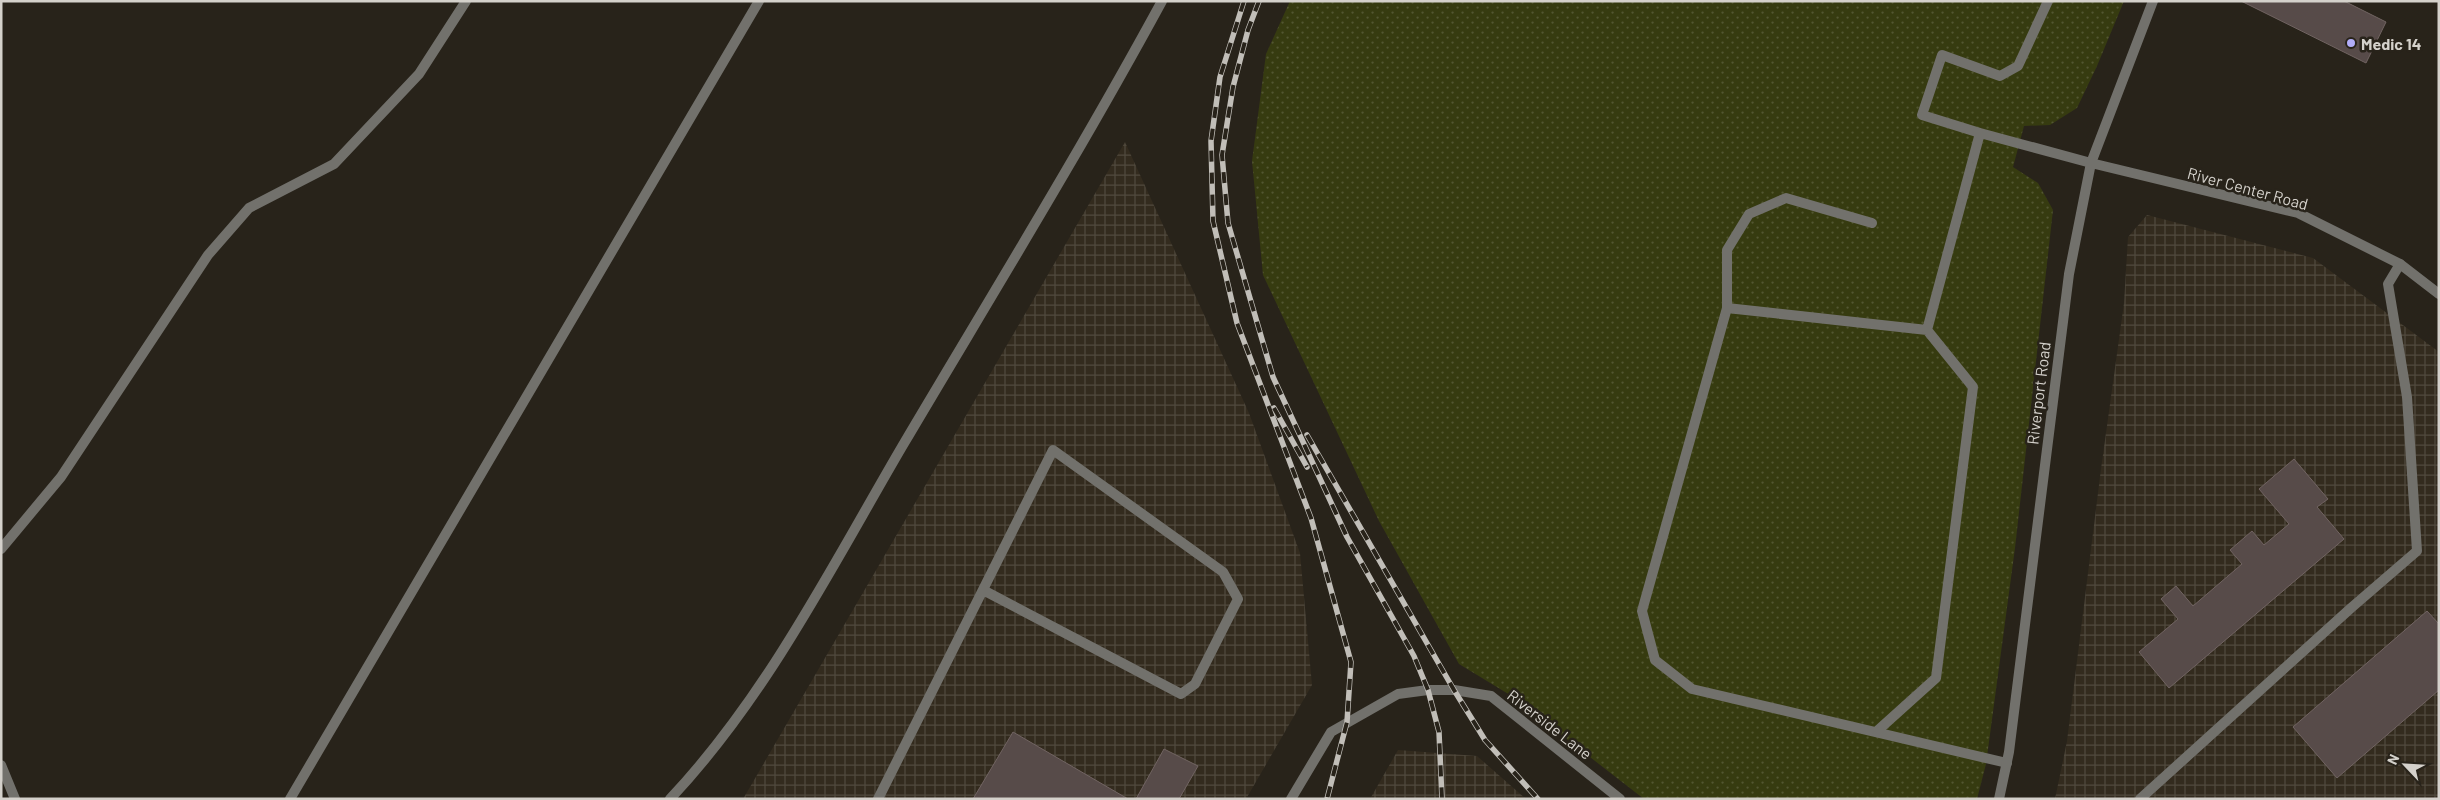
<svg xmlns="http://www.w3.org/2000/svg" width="2440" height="800" font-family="Barlow,sans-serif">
  <defs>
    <pattern id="industrial-grid" width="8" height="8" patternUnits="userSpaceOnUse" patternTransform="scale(1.25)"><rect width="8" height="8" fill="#332b1e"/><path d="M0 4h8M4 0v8" fill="none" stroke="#50493d"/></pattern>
    <pattern id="grass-dots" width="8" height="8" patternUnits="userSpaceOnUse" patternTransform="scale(1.25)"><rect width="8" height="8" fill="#363b10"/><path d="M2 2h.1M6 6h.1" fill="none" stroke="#525631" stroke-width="1.8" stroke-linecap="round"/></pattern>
  </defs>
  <rect width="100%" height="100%" fill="#28231a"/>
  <path fill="url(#industrial-grid)" d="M1125,142L1249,413L1300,553L1312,685L1246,799H743Z
    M2147,215L2313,258L2439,352V799H2055L2067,741L2101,469L2124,303L2128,237Z
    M1398,750L1477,756L1526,799H1370Z"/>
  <path fill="url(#grass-dots)" d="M1290,1H2124L2097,66L2077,108L2050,125L2024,126L2013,167L2038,183L2053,210L2015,548L1986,764L1977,799H1644L1510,695L1459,664L1379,521L1263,275L1252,161L1266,54Z"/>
  <path fill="#574b49" stroke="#716462" d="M2241,1H2344L2386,22L2366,63Z
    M2294,459L2328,499L2317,507L2344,539L2169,688L2139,652L2178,619L2161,599L2176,586L2193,606L2242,564L2230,550L2252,531L2264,545L2289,524L2259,489Z
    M2427,611L2439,624V690L2337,778L2293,727Z
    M1013,732L1128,799H973Z
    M1164,749L1198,766L1179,799H1136Z"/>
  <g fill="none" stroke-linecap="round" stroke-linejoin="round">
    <path stroke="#72716c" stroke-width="10" d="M1980,133L1922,115L1942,55L2000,76L2018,66L2048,1
      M1727,308V250L1749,214L1786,198L1872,223
      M1,549L61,477L208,255L249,208L334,164L419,74L466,1
      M1876,732L1936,678L1973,387L1927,330
      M2007,763L1692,689L1655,660L1642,611L1727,308L1927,330L1980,133L2091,163
      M1,765L15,799
      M290,799L759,1
      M670,799C767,696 832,566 903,445C990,298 1080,152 1162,1
      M878,799L1053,450L1223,572L1238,599L1195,684L1181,694L983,590
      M2140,799L2351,608L2417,551L2407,397L2388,284L2400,264"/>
    <path stroke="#72716c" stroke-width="10" d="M2091,163L2298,213L2400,264L2439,294
      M1291,799L1331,732L1398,694L1428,690H1454L1491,696L1620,799
      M1999,799L2009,752L2069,274L2091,163L2153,1"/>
    <defs>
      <path id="rail" d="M1244,1L1220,77L1211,141L1213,221L1237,323L1311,518L1351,662L1347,722L1327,799
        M1259,1L1248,30L1233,87L1222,155L1228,223L1273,377L1347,537L1414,656L1428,690L1439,732L1442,799
        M1274,408L1307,467
        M1307,435L1454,690L1485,740L1538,799"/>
    </defs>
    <use href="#rail" stroke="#c1beb8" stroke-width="5.5"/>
    <use href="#rail" stroke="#28231a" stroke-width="4" stroke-dasharray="11" stroke-linecap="butt"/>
  </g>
  <circle fill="#b2adf9" stroke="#28231a" stroke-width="2" cx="2351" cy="43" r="5"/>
  <g text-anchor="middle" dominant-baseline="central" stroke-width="5" stroke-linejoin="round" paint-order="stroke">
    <g font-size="16" font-weight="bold" fill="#d4d1cb" stroke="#28231a" text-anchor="start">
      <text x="2361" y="43">Medic 14</text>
    </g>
    <g font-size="16" fill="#d4d1cb" stroke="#28231a">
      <text transform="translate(2248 188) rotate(15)">River Center Road</text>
      <text transform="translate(2038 393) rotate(-83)">Riverport Road</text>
      <text transform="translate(1550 724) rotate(38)">Riverside Lane</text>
    </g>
  </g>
  <rect width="2440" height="800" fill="none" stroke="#d4d1cb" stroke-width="5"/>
  <g transform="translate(2405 765) rotate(295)" stroke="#28231a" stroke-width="4" paint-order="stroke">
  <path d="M0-4L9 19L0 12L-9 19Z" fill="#d4d1cb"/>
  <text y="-8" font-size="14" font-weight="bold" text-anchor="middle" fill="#d4d1cb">N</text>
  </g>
</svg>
